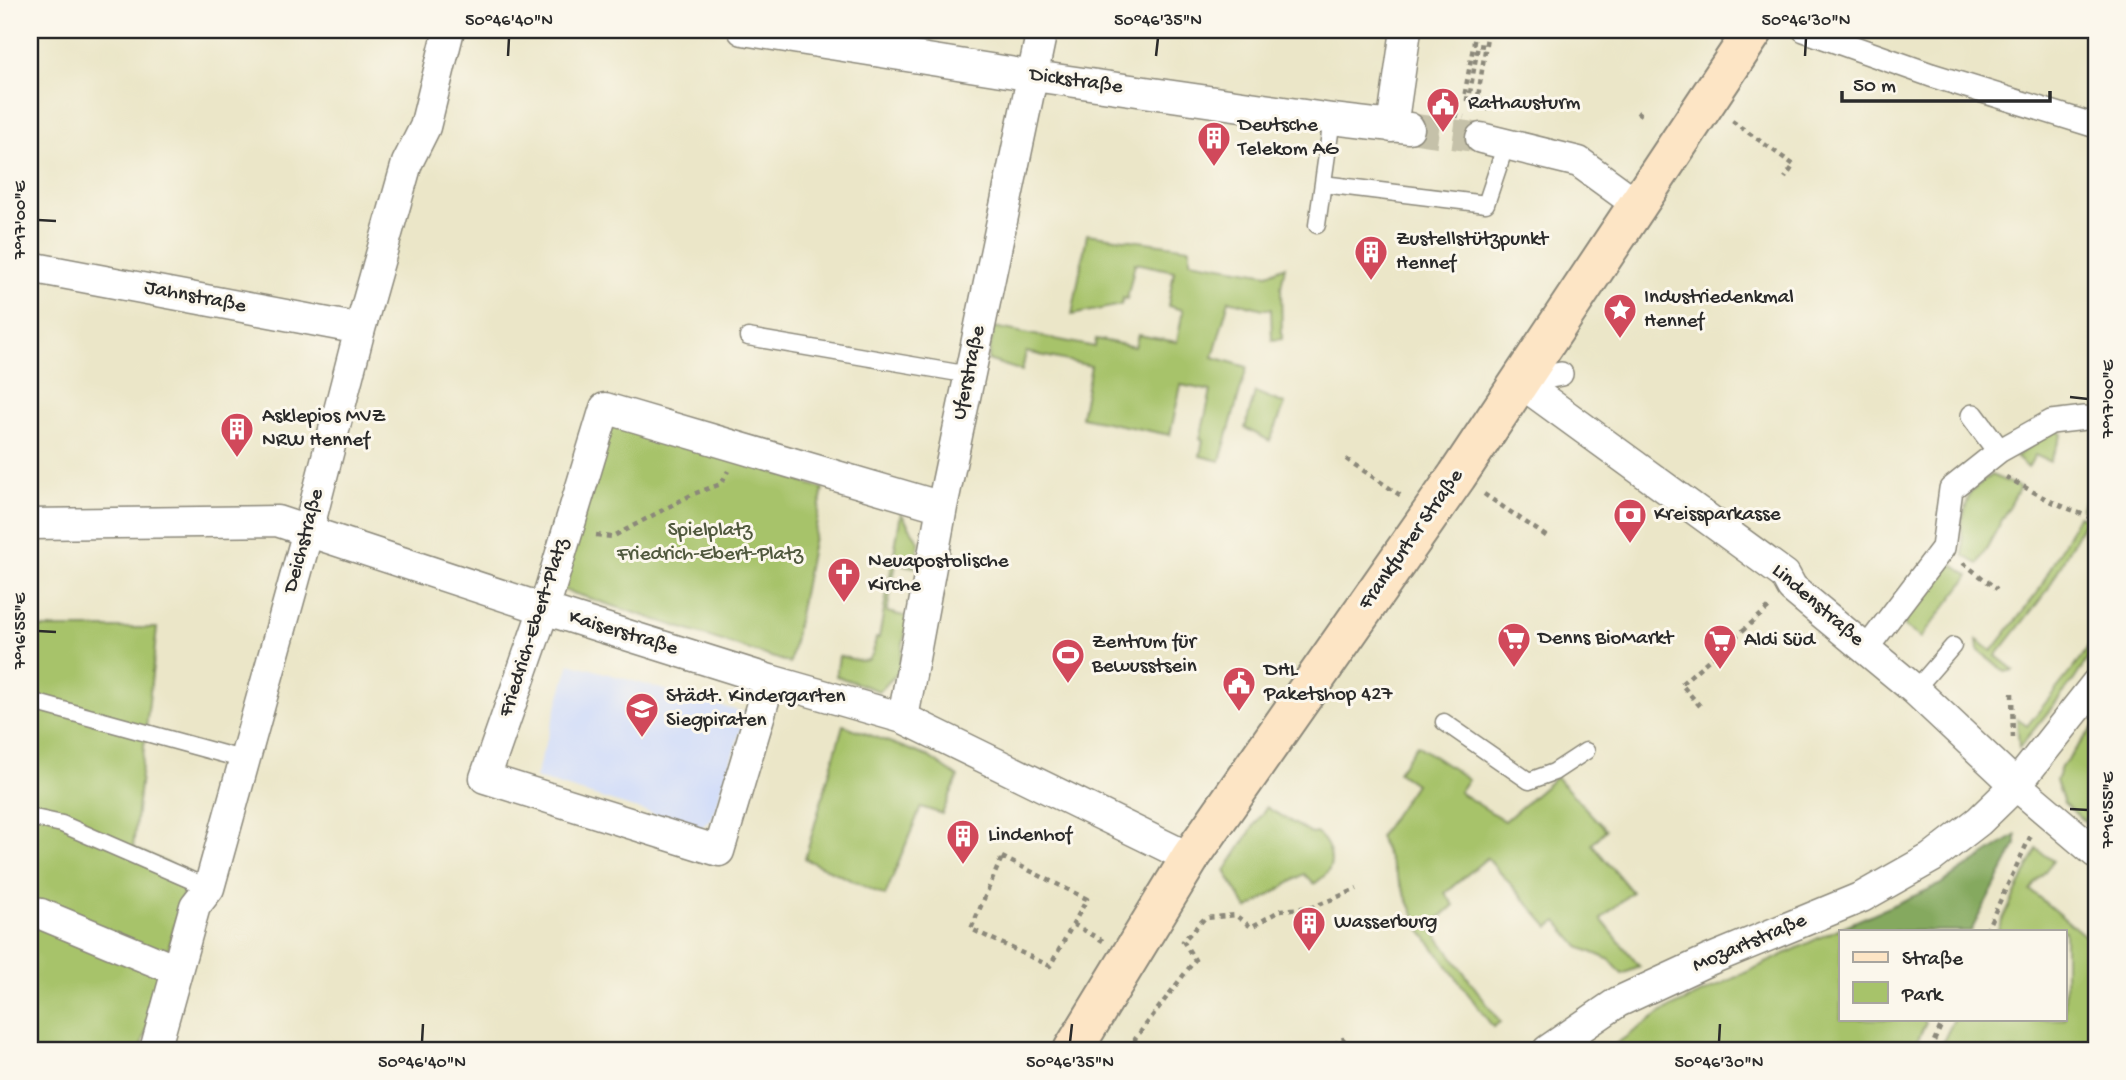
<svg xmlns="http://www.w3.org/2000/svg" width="2126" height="1080" font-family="'Gochi Hand',sans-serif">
  <rect width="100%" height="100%" fill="#fbf7ec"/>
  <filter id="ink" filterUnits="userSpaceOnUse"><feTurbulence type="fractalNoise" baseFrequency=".0143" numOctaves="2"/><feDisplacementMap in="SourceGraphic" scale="14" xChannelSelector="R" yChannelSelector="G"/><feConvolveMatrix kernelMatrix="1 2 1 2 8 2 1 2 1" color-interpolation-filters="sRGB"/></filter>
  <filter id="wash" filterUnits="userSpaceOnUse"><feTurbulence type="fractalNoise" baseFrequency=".00686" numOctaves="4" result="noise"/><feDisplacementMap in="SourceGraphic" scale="28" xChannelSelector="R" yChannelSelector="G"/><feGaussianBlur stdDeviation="1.57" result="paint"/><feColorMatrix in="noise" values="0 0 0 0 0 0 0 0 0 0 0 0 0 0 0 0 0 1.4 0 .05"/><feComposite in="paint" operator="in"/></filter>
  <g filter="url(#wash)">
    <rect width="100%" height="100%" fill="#ebe6c8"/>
    <path fill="#cedafa" d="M570,663L746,713L713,817L702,827L687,832L651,813L535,778Z"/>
    <path fill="#a7c36a" stroke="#69774a" stroke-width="2" d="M1087,234L1190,248V261L1268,274L1285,266L1281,287L1282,339L1272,340L1271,309H1263L1229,300L1213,357L1247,367L1220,461L1200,456L1203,440L1200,439L1211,391L1181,385L1170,435L1081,417L1091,366L1026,352L1022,371L988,360L994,327L1095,347L1096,339L1135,347L1138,335L1177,342L1183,310L1168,306L1174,271L1135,263L1127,299L1123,298L1121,305L1072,315Z
      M1255,392L1285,404L1270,441L1245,428Z
      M612,422L735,459L823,489L790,663L561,589Z
      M2056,429L2062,434L2050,462L2035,455L2028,468L2016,457L2050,430Z
      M2096,468V493L2090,512L2082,508Z
      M1991,475L2020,487L1978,564L1964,556L1961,524L1970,492Z
      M901,513L919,542L915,567L896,563L887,612L908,617L898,673L879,691L836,676L839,656L861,661L868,660L873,653L876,638H879Z
      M2078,516L2086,518L2047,591L1996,656L2014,670L2005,672L1978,650L1977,640L1992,651L2038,592Z
      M1949,562L1969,576L1921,638L1905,627V615Z
      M30,628H157L133,848L189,873L141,1050H30Z
      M2096,633V645L2074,680L2019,748L2017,719L2027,726L2082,657Z
      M2096,724V831L2064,803L2056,781L2061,767Z
      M843,725L929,757L958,777L942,814L921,807L885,896L805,859Z
      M1417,745L1468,779L1459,792L1505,821L1556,777L1606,830L1592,844L1632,892L1601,919L1640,967L1622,974L1610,960L1579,947L1557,921L1549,927L1487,858L1445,893L1454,905L1430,926L1500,1022L1493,1027L1422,932L1379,837L1415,784L1398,772Z
      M1266,807L1312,834L1316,833C1328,841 1336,859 1327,873C1324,877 1318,881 1314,884L1304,874L1247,909L1225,871Z
      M2037,849L2053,861L2030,890L2096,945V1050H1939L1954,1019H2065V931H1997Z
      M1840,928L1843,931H1841V1019H1922L1926,1022L1913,1050H1607L1662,1012Z"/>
    <path fill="#85a95e" stroke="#586a44" stroke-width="2" d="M2016,835V845L1971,931H1843L1840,928L1939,885Z"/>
  </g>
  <g filter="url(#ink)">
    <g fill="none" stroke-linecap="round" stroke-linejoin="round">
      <path stroke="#c5c1a9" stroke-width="30" stroke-dasharray="30 15" stroke-linecap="butt" d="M1409,128L1481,138"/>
      <defs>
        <path id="service" d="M1323,184L1486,204L1506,144
          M1317,225L1332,119
          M748,337L970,375
          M1915,690L1953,646
          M30,701L245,760
          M1444,722L1529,781L1554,772L1586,751
          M30,817L62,824L209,888"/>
        <path id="pedestrian" d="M1804,30L1931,75L2096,126
          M1520,382L1561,374
          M1973,416L1999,451
          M1866,649L1943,548L1951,489L1999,451L2051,422L2085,418"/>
        <path id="minor" d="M743,30L1034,76L1332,119L1409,128
          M1392,127L1406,30
          M1481,138L1579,162L1638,205
          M30,267L360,329
          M1520,382L1785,575L1792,588L1915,690L2016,785L2096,853
          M30,524L277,521L544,609L770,680L903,718L1190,858
          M770,680L719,851L485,778L544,609L605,408L942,507
          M903,718L942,507L1042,30
          M30,912L41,914L176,970
          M155,1050L195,906L209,888L308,531L360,329L407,163L425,127L449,30
          M1548,1050L1618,1002L1709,960L1862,897L1931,858L1979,821L2016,785L2096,684"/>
        <path id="secondary" d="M1073,1050L1190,858L1457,476L1754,30"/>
      </defs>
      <use href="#service" stroke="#8b887a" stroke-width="19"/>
      <use href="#pedestrian" stroke="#8b887a" stroke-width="26"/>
      <use href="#minor" stroke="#8b887a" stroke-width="33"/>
      <use href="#secondary" stroke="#8b887a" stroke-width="42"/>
      <path stroke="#8b887a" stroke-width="4.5" stroke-dasharray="5 5" stroke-linecap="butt" d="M1476,30L1464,98L1469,99L1478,45L1485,46
        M1488,30L1478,97L1490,111
        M1637,112L1644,117
        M1454,115L1464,117
        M1732,121L1794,165L1785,178
        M1346,459L1403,497
        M2006,477L2050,501L2096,520
        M1484,494L1549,538
        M596,535L612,537L693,494L721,484L728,471
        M1963,563L1997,589
        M2012,693L2013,741
        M1700,706L1681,684L1772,605
        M1002,857L1087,899L1050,966L971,929Z
        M1073,924L1103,941
        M1986,931L2031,835
        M1141,1050L1136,1044L1135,1039L1195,960L1183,941L1205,918L1235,915L1251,927L1281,910L1313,907L1357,889
        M1308,1050L1316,1045L1319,1050
        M1325,1050L1343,1039L1351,1050
        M1930,1050L1944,1019"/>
      <use href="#service" stroke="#fff" stroke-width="16"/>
      <use href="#pedestrian" stroke="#fff" stroke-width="23"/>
      <use href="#minor" stroke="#fff" stroke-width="30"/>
      <use href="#secondary" stroke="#fde5c5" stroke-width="38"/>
    </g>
  </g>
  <path fill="none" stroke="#2b2b2b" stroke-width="2.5" d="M508,56L509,38M1156,56L1158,38M1805,56L1806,38M38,220L56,221M2070,397L2088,399M38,631L56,632M2070,809L2088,810M422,1042L423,1024M1070,1042L1072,1024M1719,1042L1720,1024"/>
  <defs>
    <symbol id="civic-pin" viewBox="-11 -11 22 30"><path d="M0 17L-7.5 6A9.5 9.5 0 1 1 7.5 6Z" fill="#d1495b" stroke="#fbf7ec"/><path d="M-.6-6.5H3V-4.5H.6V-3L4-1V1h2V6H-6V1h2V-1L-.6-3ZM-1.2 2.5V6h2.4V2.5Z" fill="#fff"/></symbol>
    <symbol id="building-pin" viewBox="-11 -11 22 30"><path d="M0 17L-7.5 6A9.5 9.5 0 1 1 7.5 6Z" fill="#d1495b" stroke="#fbf7ec"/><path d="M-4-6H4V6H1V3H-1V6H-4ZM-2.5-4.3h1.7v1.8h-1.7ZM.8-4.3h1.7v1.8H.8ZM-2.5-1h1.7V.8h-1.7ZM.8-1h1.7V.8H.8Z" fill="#fff"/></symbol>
    <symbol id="sight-pin" viewBox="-11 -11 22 30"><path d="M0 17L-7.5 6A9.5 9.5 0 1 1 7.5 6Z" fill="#d1495b" stroke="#fbf7ec"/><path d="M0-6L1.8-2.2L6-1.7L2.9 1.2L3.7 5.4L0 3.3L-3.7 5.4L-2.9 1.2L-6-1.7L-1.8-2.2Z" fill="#fff"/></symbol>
    <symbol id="bank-pin" viewBox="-11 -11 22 30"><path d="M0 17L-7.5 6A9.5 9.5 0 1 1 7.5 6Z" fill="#d1495b" stroke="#fbf7ec"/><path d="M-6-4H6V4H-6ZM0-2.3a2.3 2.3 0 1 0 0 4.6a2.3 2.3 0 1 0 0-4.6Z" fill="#fff"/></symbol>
    <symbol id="church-pin" viewBox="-11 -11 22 30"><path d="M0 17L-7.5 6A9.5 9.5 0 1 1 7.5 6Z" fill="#d1495b" stroke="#fbf7ec"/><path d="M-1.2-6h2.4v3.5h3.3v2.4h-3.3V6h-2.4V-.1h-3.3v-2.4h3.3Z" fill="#fff"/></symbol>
    <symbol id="supermarket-pin" viewBox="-11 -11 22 30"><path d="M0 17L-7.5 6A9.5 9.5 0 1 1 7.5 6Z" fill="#d1495b" stroke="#fbf7ec"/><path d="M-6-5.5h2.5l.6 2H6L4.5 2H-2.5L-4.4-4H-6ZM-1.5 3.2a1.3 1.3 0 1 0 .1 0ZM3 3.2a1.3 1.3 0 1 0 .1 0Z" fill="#fff"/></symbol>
    <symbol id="stadium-pin" viewBox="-11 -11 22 30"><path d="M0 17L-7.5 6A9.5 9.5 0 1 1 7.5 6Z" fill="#d1495b" stroke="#fbf7ec"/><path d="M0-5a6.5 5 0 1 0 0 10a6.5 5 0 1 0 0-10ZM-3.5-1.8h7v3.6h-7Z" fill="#fff"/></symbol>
    <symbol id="school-pin" viewBox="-11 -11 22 30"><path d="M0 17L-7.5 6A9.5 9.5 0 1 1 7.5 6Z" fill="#d1495b" stroke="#fbf7ec"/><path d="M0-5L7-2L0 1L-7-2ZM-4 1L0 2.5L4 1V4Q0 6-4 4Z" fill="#fff"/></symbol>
  </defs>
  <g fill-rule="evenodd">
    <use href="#civic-pin" x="1424" y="85" width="38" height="52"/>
    <use href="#building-pin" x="1195" y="119" width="38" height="52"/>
    <use href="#building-pin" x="1352" y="233" width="38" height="52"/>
    <use href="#sight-pin" x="1601" y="291" width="38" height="52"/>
    <use href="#building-pin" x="218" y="410" width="38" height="52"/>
    <use href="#bank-pin" x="1611" y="496" width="38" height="52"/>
    <use href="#church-pin" x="825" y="555" width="38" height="52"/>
    <use href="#supermarket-pin" x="1495" y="620" width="38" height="52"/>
    <use href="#supermarket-pin" x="1701" y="622" width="38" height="52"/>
    <use href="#stadium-pin" x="1049" y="636" width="38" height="52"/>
    <use href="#civic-pin" x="1220" y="664" width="38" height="52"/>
    <use href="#school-pin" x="623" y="690" width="38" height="52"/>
    <use href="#building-pin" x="944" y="817" width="38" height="52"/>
    <use href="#building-pin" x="1290" y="904" width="38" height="52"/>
  </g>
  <g text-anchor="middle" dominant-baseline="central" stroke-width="6" stroke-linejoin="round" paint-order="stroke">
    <g font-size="21" fill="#2b2b2b" stroke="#fbf7ec">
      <text transform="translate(1076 82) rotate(8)">Dickstraße</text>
      <text transform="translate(195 298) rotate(11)">Jahnstraße</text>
      <text transform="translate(970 373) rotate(-78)">Uferstraße</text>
      <text transform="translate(1412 540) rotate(-55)">Frankfurter Straße</text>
      <text transform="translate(305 541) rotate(-75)">Deichstraße</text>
      <text transform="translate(1817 606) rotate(41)">Lindenstraße</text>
      <text transform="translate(535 628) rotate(-72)">Friedrich-Ebert-Platz</text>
      <text transform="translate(623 634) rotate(17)">Kaiserstraße</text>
      <text transform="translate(1750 944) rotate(-23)">Mozartstraße</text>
    </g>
    <g font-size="21" fill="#2b2b2b" stroke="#fbf7ec" text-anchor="start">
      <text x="1468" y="104">Rathausturm</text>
      <text x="1238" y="126">Deutsche<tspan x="1238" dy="24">Telekom AG</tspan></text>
      <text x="1396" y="240">Zustellstützpunkt<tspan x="1396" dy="24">Hennef</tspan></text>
      <text x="1644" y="298">Industriedenkmal<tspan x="1644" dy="24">Hennef</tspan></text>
      <text x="262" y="417">Asklepios MVZ<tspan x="262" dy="24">NRW Hennef</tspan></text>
      <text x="1654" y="515">Kreissparkasse</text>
      <text x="868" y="562">Neuapostolische<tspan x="868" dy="24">Kirche</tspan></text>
      <text x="1538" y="639">Denns BioMarkt</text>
      <text x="1744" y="641">Aldi Süd</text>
      <text x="1092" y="643">Zentrum für<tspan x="1092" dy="24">Bewusstsein</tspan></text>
      <text x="1264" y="671">DHL<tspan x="1264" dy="24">Paketshop 427</tspan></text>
      <text x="666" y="697">Städt. Kindergarten<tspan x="666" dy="24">Siegpiraten</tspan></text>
      <text x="988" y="836">Lindenhof</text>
      <text x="1334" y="923">Wasserburg</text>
    </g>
    <g font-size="21" fill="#50593e" stroke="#fbf7ec">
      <text x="710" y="531">Spielplatz<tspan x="710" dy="24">Friedrich-Ebert-Platz</tspan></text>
    </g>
  </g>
  <rect width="2126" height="1080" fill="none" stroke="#fbf7ec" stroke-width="77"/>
  <rect x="1839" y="930" width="228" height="91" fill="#fbf7ec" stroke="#a8a59f" stroke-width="2"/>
  <rect x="1853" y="952" width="35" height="10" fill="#fde5c5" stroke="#a8a59f" stroke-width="2"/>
  <text x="1902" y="964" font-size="21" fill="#2b2b2b">Straße</text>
  <rect x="1853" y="982" width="35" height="21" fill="#a7c36a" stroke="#a8a59f" stroke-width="2"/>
  <text x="1902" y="1000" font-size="21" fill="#2b2b2b">Park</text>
  <path d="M1842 91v10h208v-10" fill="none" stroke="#2b2b2b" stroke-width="3.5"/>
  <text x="1853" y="91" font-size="21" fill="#2b2b2b" stroke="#fbf7ec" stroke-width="5" paint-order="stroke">50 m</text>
  <rect x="38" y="38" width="2050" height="1004" fill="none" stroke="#2b2b2b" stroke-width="2.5"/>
  <g font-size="18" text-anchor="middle" fill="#2b2b2b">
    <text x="509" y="25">50°46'40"N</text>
    <text x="1158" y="25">50°46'35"N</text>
    <text x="1806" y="25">50°46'30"N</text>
    <text transform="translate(19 220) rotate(-90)" y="6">7°17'00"E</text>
    <text transform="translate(2107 399) rotate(-90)" y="6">7°17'00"E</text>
    <text transform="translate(19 631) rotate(-90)" y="6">7°16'55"E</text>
    <text transform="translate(2107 810) rotate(-90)" y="6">7°16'55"E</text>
    <text x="422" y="1067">50°46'40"N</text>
    <text x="1070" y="1067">50°46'35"N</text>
    <text x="1719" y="1067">50°46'30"N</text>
  </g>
</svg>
